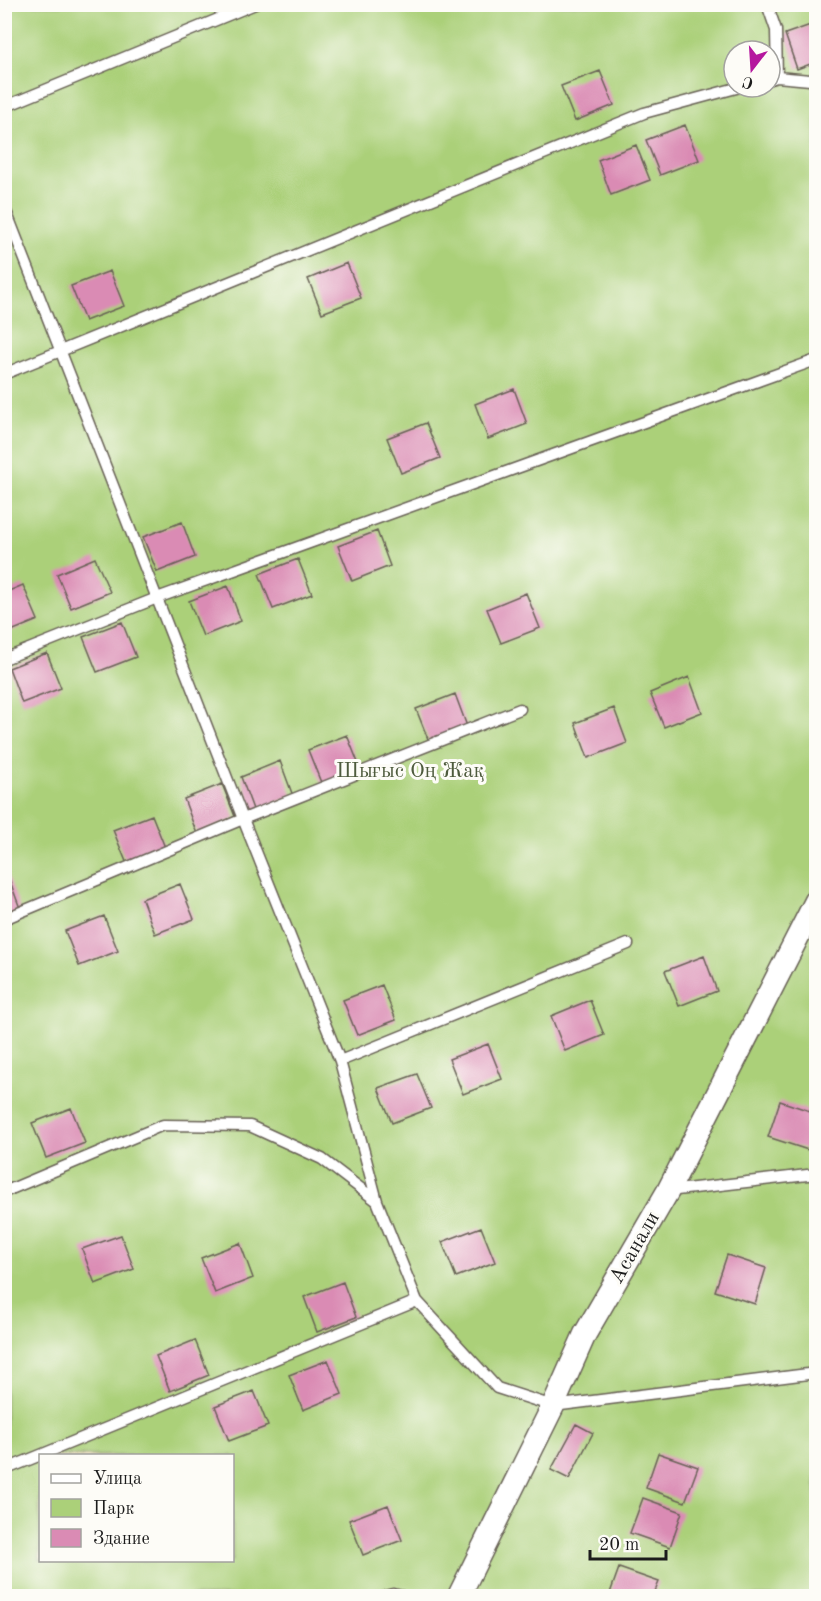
<svg xmlns="http://www.w3.org/2000/svg" width="821" height="1601" font-family="'Old Standard TT',serif">
  <rect width="100%" height="100%" fill="#fdfcf7"/>
  <filter id="ink" filterUnits="userSpaceOnUse"><feTurbulence type="fractalNoise" baseFrequency=".0167" numOctaves="2"/><feDisplacementMap in="SourceGraphic" scale="12" xChannelSelector="R" yChannelSelector="G"/><feConvolveMatrix kernelMatrix="1 2 1 2 8 2 1 2 1" color-interpolation-filters="sRGB"/></filter>
  <filter id="wash" filterUnits="userSpaceOnUse"><feTurbulence type="fractalNoise" baseFrequency=".008" numOctaves="4" result="noise"/><feDisplacementMap in="SourceGraphic" scale="24" xChannelSelector="R" yChannelSelector="G"/><feGaussianBlur stdDeviation="1.35" result="paint"/><feColorMatrix in="noise" values="0 0 0 0 0 0 0 0 0 0 0 0 0 0 0 0 0 1.4 0 .05"/><feComposite in="paint" operator="in"/></filter>
  <g filter="url(#wash)">
    <rect width="100%" height="100%" fill="#f2dec0"/>
    <path fill="#abd079" stroke="#64764a" stroke-width="1.5" fill-rule="evenodd" d="M5,5H816V1596H5ZM734,51H770V87H734ZM40,1456H232V1560H40Z"/>
    <g id="blocks">
      <path fill="#da8bb4" d="M816,23V62L797,69L785,34Z
        M600,71L614,105L575,121L561,86Z
        M685,125L699,160L660,175L646,140Z
        M636,145L650,180L611,195L598,160Z
        M347,263L361,298L322,313L308,279Z
        M110,271L124,306L85,321L71,286Z
        M514,389L527,424L488,439L475,404Z
        M426,423L440,458L401,473L387,438Z
        M182,522L195,557L157,572L143,537Z
        M377,531L390,566L352,581L338,546Z
        M95,558L110,592L71,608L57,574Z
        M298,559L312,594L273,609L259,574Z
        M23,585L38,620L4,634V593Z
        M228,586L241,621L203,636L189,601Z
        M526,593L540,628L501,643L487,609Z
        M122,622L136,657L97,672L83,637Z
        M47,653L61,688L22,703L9,668Z
        M689,677L702,712L664,727L650,693Z
        M455,694L468,729L430,744L416,709Z
        M614,708L627,743L588,758L575,723Z
        M347,735L361,770L322,785L308,750Z
        M280,761L293,796L254,812L241,777Z
        M222,784L236,819L197,834L184,799Z
        M152,815L166,850L127,864L113,830Z
        M8,876L21,911L4,917V877Z
        M180,884L194,919L155,934L142,899Z
        M104,916L118,951L79,966L65,931Z
        M704,956L717,991L679,1006L665,971Z
        M382,985L396,1020L357,1035L343,1000Z
        M590,1000L604,1035L565,1051L551,1016Z
        M488,1044L502,1079L463,1094L449,1059Z
        M417,1074L431,1108L392,1123L378,1088Z
        M780,1101L816,1113V1124L808,1150L768,1137Z
        M71,1108L85,1143L46,1158L32,1123Z
        M481,1227L495,1262L456,1277L442,1242Z
        M121,1235L134,1269L95,1284L82,1249Z
        M240,1243L253,1278L215,1293L201,1258Z
        M727,1255L766,1268L755,1304L715,1291Z
        M343,1282L356,1317L317,1332L304,1297Z
        M195,1340L209,1375L170,1391L156,1356Z
        M328,1360L342,1394L303,1410L289,1375Z
        M254,1391L268,1426L229,1441L215,1406Z
        M576,1424L593,1433L569,1479L551,1470Z
        M658,1453L698,1467L685,1502L646,1488Z
        M643,1498L682,1512L670,1547L630,1533Z
        M388,1505L402,1540L363,1555L349,1520Z
        M619,1568L659,1582L653,1596H609Z"/>
    </g>
  </g>
  <g filter="url(#ink)">
    <use href="#blocks" fill-opacity="0" stroke="#676055" stroke-width="1.5"/>
    <g fill="none" stroke-linecap="round" stroke-linejoin="round">
      <defs>
        <path id="lane" d="M767,4L776,30L777,77L770,79
          M777,77L810,80L816,78
          M4,107L255,4
          M4,206L243,819L340,1061L377,1201
          M4,374L644,113L740,87
          M4,659L157,598L816,360
          M4,919L243,819L520,709
          M340,1061L628,944
          M668,1191L816,1174
          M4,1192L163,1125L250,1126L322,1159L377,1201L417,1301L497,1388L553,1406L816,1373
          M4,1470L417,1301
          M385,1596L393,1594L402,1596"/>
        <path id="street" d="M459,1596L553,1406L585,1334L668,1191L816,901"/>
      </defs>
      <use href="#lane" stroke="#676055" stroke-width="13"/>
      <use href="#street" stroke="#676055" stroke-width="25"/>
      <use href="#lane" stroke="#fff" stroke-width="10"/>
      <use href="#street" stroke="#fff" stroke-width="22"/>
    </g>
  </g>
  <g text-anchor="middle" dominant-baseline="central" stroke-width="6" stroke-linejoin="round" paint-order="stroke">
    <g font-size="21" fill="#4e5b3d" stroke="#fdfcf7">
      <text x="410" y="771">Шығыс Оң Жақ</text>
    </g>
    <g font-size="21" fill="#1c1c1c" stroke="#fdfcf7">
      <text transform="translate(635 1248) rotate(-60)">Асанали</text>
    </g>
  </g>
  <rect width="821" height="1601" fill="none" stroke="#fdfcf7" stroke-width="24"/>
  <rect x="39" y="1454" width="195" height="108" fill="#fdfcf7" stroke="#a3a29f" stroke-width="1.5"/>
  <rect x="51" y="1474" width="30" height="9" fill="#ffffff" stroke="#a3a29f" stroke-width="1.5"/>
  <text x="93" y="1484" font-size="18" fill="#1c1c1c">Улица</text>
  <rect x="51" y="1499" width="30" height="18" fill="#abd079" stroke="#a3a29f" stroke-width="1.5"/>
  <text x="93" y="1514" font-size="18" fill="#1c1c1c">Парк</text>
  <rect x="51" y="1529" width="30" height="18" fill="#da8bb4" stroke="#a3a29f" stroke-width="1.5"/>
  <text x="93" y="1544" font-size="18" fill="#1c1c1c">Здание</text>
  <g transform="translate(752 69) rotate(197)"><circle r="28" fill="#fdfcf7" stroke="#a3a29f" stroke-width="1.5"/>
  <path d="M0-4.5L10 22L0 15L-10 22Z" fill="#b5179e"/>
  <text y="-9" font-size="16" font-weight="bold" text-anchor="middle" fill="#1c1c1c">С</text>
  </g>
  <path d="M590 1550v9h76v-9" fill="none" stroke="#1c1c1c" stroke-width="3"/>
  <text x="599" y="1550" font-size="18" fill="#1c1c1c" stroke="#fdfcf7" stroke-width="4.5" paint-order="stroke">20 m</text>
</svg>
